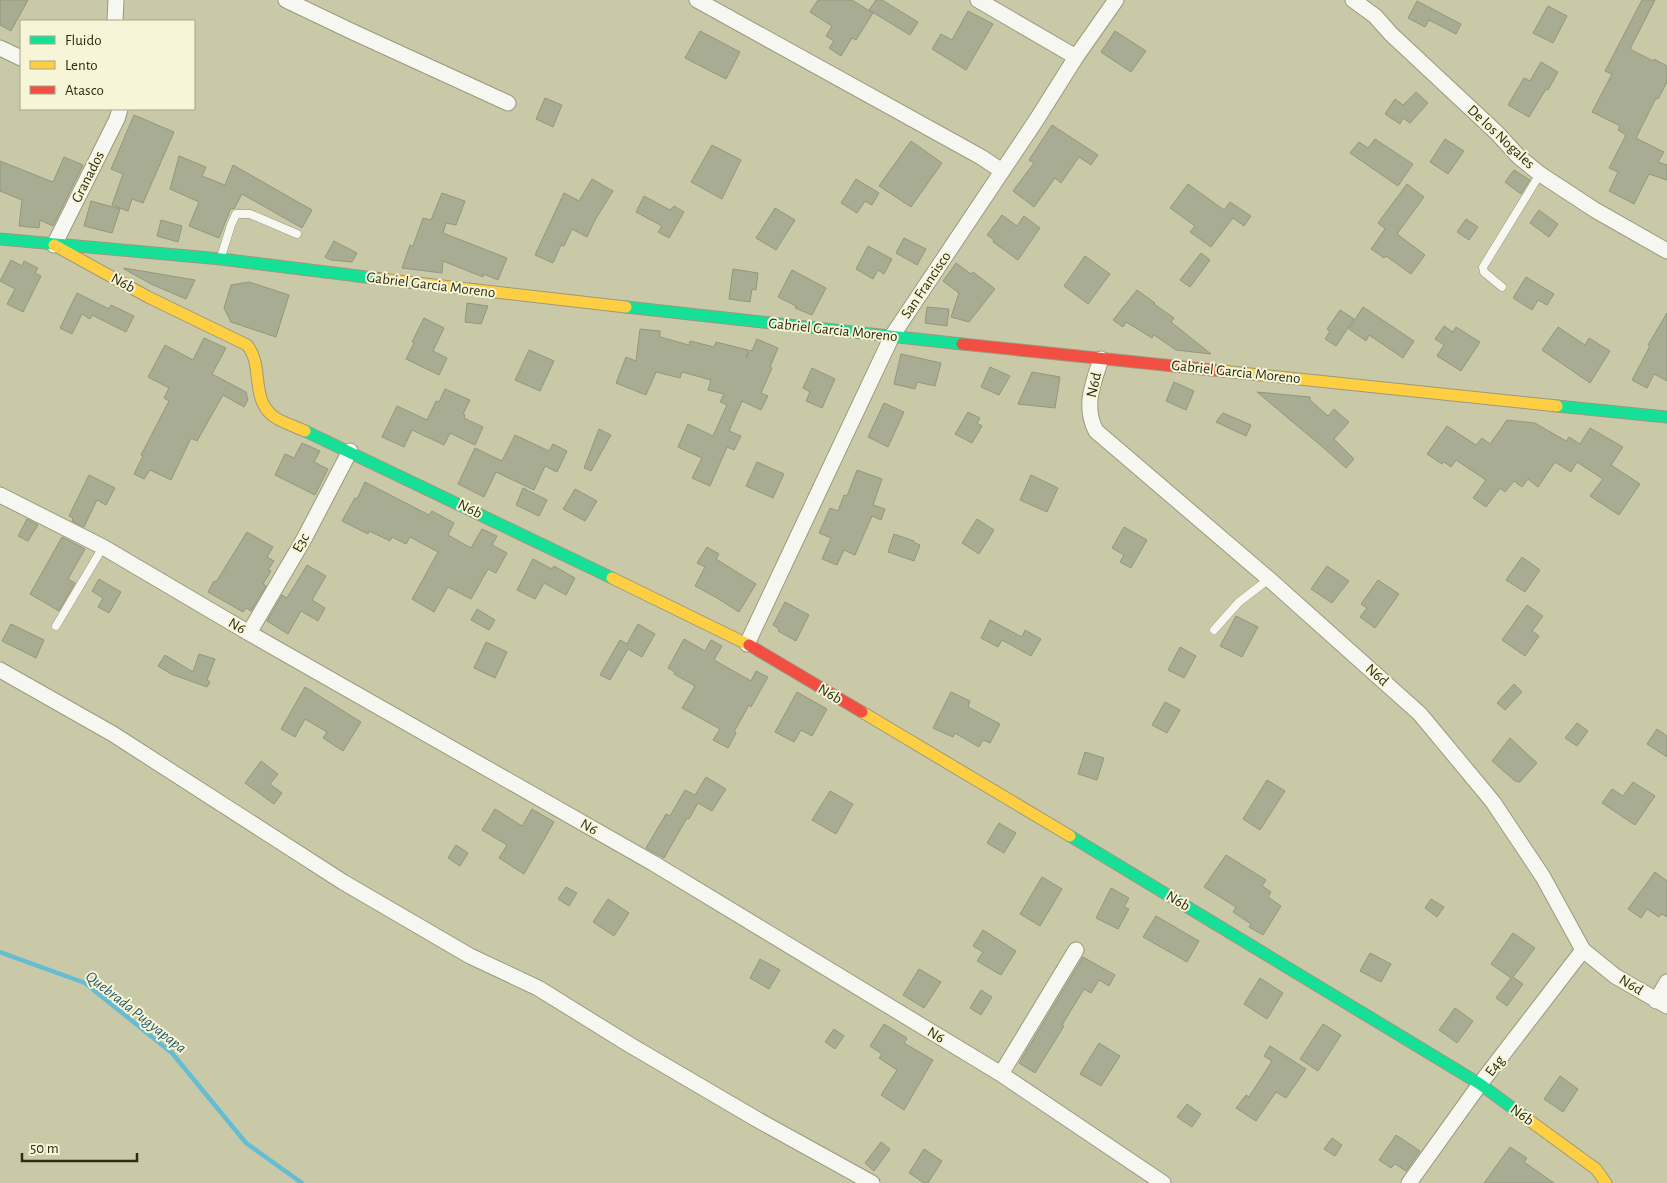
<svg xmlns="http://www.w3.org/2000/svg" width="1667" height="1183" font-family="'Alegreya Sans',sans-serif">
  <rect width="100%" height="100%" fill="#cac9a7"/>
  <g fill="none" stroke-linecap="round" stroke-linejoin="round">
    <path stroke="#64bdd2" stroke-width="4.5" d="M0,952L85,983L172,1053L246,1143L302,1183"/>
  </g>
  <path fill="#a8ac93" stroke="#93977d" d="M0,0H28L11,31L0,25Z
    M818,0H852L873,13L856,40L852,38L841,56L829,48L834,41L826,36L832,26L810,12Z
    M876,0H882L918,22L910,35L869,10Z
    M1642,0H1655L1630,49L1653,61L1654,59L1667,66V82L1658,99L1656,98L1636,138L1664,152L1658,162L1667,165V180L1649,174L1634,204L1609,191L1618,172L1609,168L1626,135L1618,130L1620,126L1592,112L1612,74L1605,71Z
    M1417,1L1461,24L1456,34L1429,20L1425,27L1408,18Z
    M1548,6L1567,16L1553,43L1533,33Z
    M968,11L993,24L966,70L932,49L941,34L952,40Z
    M700,31L740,52L726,79L685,58Z
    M1115,31L1146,51L1131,72L1101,52Z
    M1541,62L1558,72L1548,90L1546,89L1529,117L1508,105L1524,78L1530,81Z
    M1416,92L1428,103L1410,123L1403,118L1400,124L1385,114L1395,99L1403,105Z
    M545,98L562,105L553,127L536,119Z
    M134,115L174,132L143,203L132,199L128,211L112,205L123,174L111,169Z
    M1052,125L1098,155L1091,165L1079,157L1061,183L1055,178L1034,207L1013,191L1034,163L1029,160Z
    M1375,139L1413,164L1398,186L1350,153L1359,142L1368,148Z
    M1445,139L1464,151L1448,174L1430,162Z
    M911,141L942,163L911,207L879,186Z
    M712,145L741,160L722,199L691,182Z
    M179,156L206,167L202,176L225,185L233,165L312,210L302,228L242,194L234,209L231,208L219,238L189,226L199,202L170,189Z
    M64,157L83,165L53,226L40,220L39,228L19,226L22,200L0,191V161L53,182Z
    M1514,170L1530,180L1521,194L1505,182Z
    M592,179L613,191L595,220L587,237L572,229L564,246L561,245L553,263L535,255L564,193L579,201Z
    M856,179L879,193L872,205L865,201L857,213L841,203Z
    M1188,184L1224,210L1230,202L1251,216L1244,226L1233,218L1211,247L1190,232L1195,226L1170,208Z
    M1407,184L1424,197L1397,234L1425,255L1411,274L1386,256L1384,258L1371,249L1385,229L1378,223Z
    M442,193L465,201L456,225L446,223L443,233L507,258L498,280L484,274L483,277L443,261L442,273L402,268L410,245L413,246L423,218L431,220Z
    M644,196L670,210L674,206L684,212L669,238L658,232L662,226L636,212Z
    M91,201L120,209L112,233L84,226Z
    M775,208L795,220L776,250L756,238Z
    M1539,210L1558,224L1549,237L1530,223Z
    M1002,215L1017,226L1024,216L1040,228L1018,260L993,242L994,240L987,235Z
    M1466,219L1478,227L1469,240L1457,232Z
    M161,220L182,226L178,242L157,236Z
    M904,238L926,249L917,265L896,253Z
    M334,241L357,253L352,262L331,260L325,257Z
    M868,246L892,259L884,274L878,270L873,279L856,269Z
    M1201,253L1210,260L1190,287L1180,280Z
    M1085,256L1110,274L1088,304L1064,286Z
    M11,260L22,266L24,261L38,268L35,273L41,276L23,312L7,304L15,289L0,281Z
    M956,263L971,274L973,272L995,289L969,322L951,317L959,293L943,281Z
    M124,268L195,280L186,299L151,284L124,269Z
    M733,269L758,273L756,290L752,289L750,302L729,299Z
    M792,270L826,288L812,315L795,308L796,306L778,297Z
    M1526,277L1554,294L1547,305L1538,300L1532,310L1513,298Z
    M249,282L289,295L276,337L231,322L224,308L231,285Z
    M1137,290L1155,303L1154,304L1174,318L1171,322L1211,354L1176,350L1154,335L1152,338L1126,322L1123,327L1113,320Z
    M77,293L109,309L111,305L134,316L126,332L92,315L90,319L82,314L72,334L60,328Z
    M467,303L488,306L481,324L465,322Z
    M927,307L949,309L947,326L925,323Z
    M1363,307L1414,341L1403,358L1369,335L1366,341L1349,329Z
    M1340,310L1354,319L1336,346L1325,339L1330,331L1327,329Z
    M1667,313V381L1654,374L1647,388L1632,380L1650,346L1648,345Z
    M424,318L444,328L433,351L447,358L439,375L406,359L414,343L412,342Z
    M1444,326L1453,332L1456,327L1480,342L1461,371L1437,356L1444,345L1435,339Z
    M1558,327L1585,345L1589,338L1610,351L1590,383L1542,350Z
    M640,329L660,331V337L689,345L690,341L714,347L716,342L748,350L746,358L750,350L752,351L757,339L778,348L770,367L772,368L761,393L768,396L761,410L742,401L729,431L741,436L734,450L727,447L710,486L692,478L702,458L678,447L688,424L713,436L727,405L720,402L724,394L708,390L711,380L682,372L680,378L656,372L646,395L616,383L626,357L636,361Z
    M204,338L226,348L212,374L246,392L248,400L244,407L223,395L197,441L191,438L171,480L150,470L144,479L134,474L143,456L141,455L169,401L164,398L169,388L148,377L165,345L193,360Z
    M529,350L554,361L540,391L515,380Z
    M901,354L941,363L935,386L917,382L915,389L894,384Z
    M990,367L1010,376L999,395L981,387Z
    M812,368L835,379L822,408L806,401L810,392L803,388Z
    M1032,372L1060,377L1055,408L1018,404Z
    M1174,382L1194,391L1186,410L1166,401Z
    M445,389L470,400L463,414L465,415L464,418L483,427L475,445L450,433L444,445L412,430L404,447L382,437L397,406L427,420L436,401L439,402Z
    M1257,392L1310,397V400L1328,416L1334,409L1349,422L1334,439L1354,459L1346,468L1325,449Z
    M884,403L904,412L888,447L868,437Z
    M968,412L980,418L977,423L982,426L972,443L955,434Z
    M1223,413L1251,425L1246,436L1216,422Z
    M1507,420L1535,423L1566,441L1569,437L1580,444L1590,428L1623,447L1611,465L1640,484L1619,515L1590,496L1603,479L1577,462L1571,472L1555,462L1538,487L1528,479L1522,487L1514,481L1505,492L1500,488L1486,507L1473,498L1486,480L1456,460L1451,467L1444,462L1442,464L1427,454L1447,426L1476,445L1482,438L1490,444Z
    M599,429L611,435L591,471L584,468Z
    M515,435L549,451L553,444L567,451L557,472L545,466L534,490L496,472L484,497L458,484L475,448L502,461Z
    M302,443L320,451L314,462L328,469L315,495L275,475L285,454L294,458Z
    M757,462L784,474L773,498L746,486Z
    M857,470L882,479L873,505L885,509L881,520L872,516L855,555L844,550L837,565L822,559L831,538L819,533L830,508L838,511L844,495L847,496Z
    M89,475L115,488L106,505L97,500L84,527L72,521L73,518L69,516Z
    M1031,475L1058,488L1047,512L1020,500Z
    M365,482L429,515L432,511L454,523L448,535L471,548L482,529L497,536L492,545L507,553L496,573L488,569L471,599L448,587L434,612L412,599L438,552L410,537L406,544L392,537L390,541L369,531L368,534L342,521L355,498L357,499Z
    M523,488L547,500L539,516L516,505Z
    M575,489L597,501L585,521L563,509Z
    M27,519L38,525L28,541L18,536Z
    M977,519L994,530L979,554L962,543Z
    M1124,527L1147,540L1131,568L1120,562L1124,555L1112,548Z
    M247,532L273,547L267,557L274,561L268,570L271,571L263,584L266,586L251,611L246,608L243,612L208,592L214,581L216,582Z
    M894,534L914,541L913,542L920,545L914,561L888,552Z
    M62,537L85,549L68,579L75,583L59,611L30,594Z
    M707,547L719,554L716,559L756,584L739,612L717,598L695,586L705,567L697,563Z
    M1522,557L1540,570L1525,592L1506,580Z
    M533,559L552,569L554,566L575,578L566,595L544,583L535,599L517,590Z
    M307,565L326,576L312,600L325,608L318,621L301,611L288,634L267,621L282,595L287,598Z
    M1327,566L1349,581L1332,603L1311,589Z
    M99,579L121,592L109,613L98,607L103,598L92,591Z
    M1378,580L1399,594L1375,628L1360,617L1367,608L1361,604Z
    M785,602L809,615L796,641L778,631L779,629L773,625Z
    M1527,605L1543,616L1532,631L1539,636L1525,656L1502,640Z
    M477,609L495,620L489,630L471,620Z
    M1236,616L1258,627L1242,657L1220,646Z
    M990,620L1022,637L1025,630L1041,639L1031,656L1002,640L998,647L981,638Z
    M11,624L44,640L36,658L2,641Z
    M638,624L655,634L642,657L628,649L610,680L600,675L620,640L627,644Z
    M684,639L705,651L711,640L722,646L714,660L751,681L756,671L768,677L751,707L749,705L734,732L736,733L728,748L713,740L720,729L682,708L695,686L674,674L675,672L668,668Z
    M486,642L507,652L495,678L474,668Z
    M1180,647L1196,656L1184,678L1168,670Z
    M199,654L215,659L207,680L210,682L207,687L171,674L158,666L165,655L193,672Z
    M1514,684L1522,692L1505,710L1497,703Z
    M305,687L361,722L343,751L323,738L327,732L305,719L295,737L281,729Z
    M797,692L827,709L812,736L801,730L794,742L775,732Z
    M951,692L970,701L968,707L1000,724L990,743L983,740L979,747L955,733L953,737L933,728Z
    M1165,702L1180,710L1167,733L1152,725Z
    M1577,723L1588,731L1577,746L1565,738Z
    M1657,729L1667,736V757L1647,744Z
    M1510,738L1537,763L1520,782L1515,781L1492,761Z
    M1085,752L1104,758L1097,780L1078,774Z
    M261,761L278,774L270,784L282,793L274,804L245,783Z
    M706,777L726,789L712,811L698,803L689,819L687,818L664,858L646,848L666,814L670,816L685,790L695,795Z
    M1267,780L1285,791L1260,830L1243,819Z
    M1633,782L1655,796L1635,825L1602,803L1612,789L1623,796Z
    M830,791L853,804L836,834L812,820Z
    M495,809L522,826L532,809L554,822L524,874L499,858L507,845L482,830Z
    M999,823L1016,833L1004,853L987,843Z
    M456,845L468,853L460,866L448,858Z
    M1226,855L1266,880L1262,886L1271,892L1268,897L1281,906L1263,935L1249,927L1251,924L1233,912L1236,907L1204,887Z
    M1655,872L1667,881V917L1662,914L1659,917L1647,909L1641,918L1628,909Z
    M1042,877L1062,889L1040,926L1020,914Z
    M566,887L577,893L569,906L558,899Z
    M1111,888L1129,898L1124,907L1129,909L1118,929L1096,918Z
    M608,899L629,913L614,936L593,922Z
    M1431,899L1444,907L1437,917L1425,908Z
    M1156,916L1199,941L1187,962L1143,937Z
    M983,930L1016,951L1001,975L977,961L983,952L973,946Z
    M1513,933L1535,948L1513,977L1523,984L1507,1006L1496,998L1511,978L1491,964Z
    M1370,953L1391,964L1381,982L1360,971Z
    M1083,957L1115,975L1109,986L1099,980L1091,993L1084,989L1062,1025L1064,1026L1035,1073L1019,1063Z
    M760,959L780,970L769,989L750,978Z
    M919,969L941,982L924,1008L903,995Z
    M1260,978L1283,993L1267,1019L1244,1004Z
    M981,990L992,997L981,1015L970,1008Z
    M1455,1008L1473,1021L1457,1043L1439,1030Z
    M884,1024L907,1038L904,1043L933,1060L904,1110L881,1095L897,1070L879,1058L882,1054L870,1046Z
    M1323,1024L1341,1035L1318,1071L1300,1059Z
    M834,1029L844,1036L835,1049L825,1042Z
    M1099,1043L1120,1056L1101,1086L1080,1074Z
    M1270,1046L1306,1069L1286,1098L1276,1092L1256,1121L1236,1108L1246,1095L1249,1097L1272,1061L1264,1056Z
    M1560,1076L1578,1089L1563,1112L1544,1099Z
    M1187,1104L1201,1114L1192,1127L1177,1117Z
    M1396,1135L1420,1151L1406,1171L1395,1164L1391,1168L1379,1160Z
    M1332,1138L1342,1145L1335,1156L1324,1149Z
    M881,1142L890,1149L874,1171L865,1163Z
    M1510,1147L1527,1158L1524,1162L1554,1183H1484Z
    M924,1149L942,1161L928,1183H924L909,1173Z"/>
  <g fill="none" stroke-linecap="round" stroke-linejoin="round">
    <defs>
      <path id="lane" d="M221,257L231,225L236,214H250L297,234
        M1502,287L1484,272L1483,267L1540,174
        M56,626L103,547
        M1214,630L1239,602L1269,579"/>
      <path id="street" d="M286,0L353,32L508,103
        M697,0L981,157L1002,171
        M978,0L1076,57
        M1353,0L1375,16L1391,34L1497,133L1519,157L1540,174L1595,210L1667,251
        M115,21L116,0
        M0,48L21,58
        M54,245L117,119L120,109
        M1101,359C1093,384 1083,406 1096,431L1269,579L1420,714L1493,802L1543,877L1583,950L1615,976L1667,1006
        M0,495L103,547L249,633L653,863L1001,1074L1163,1183
        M249,633L304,539L350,451
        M747,644L892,336L1037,119L1076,57L1116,0
        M0,670L113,734L343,882L470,956L538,988L630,1045L758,1120L872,1183
        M1656,1001L1667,982
        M1001,1074L1076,950
        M1409,1183L1480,1084L1583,950"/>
      <path id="fast" d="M0,239L221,259L382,279
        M626,307L962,344
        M1557,406L1667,417
        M305,431L612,578
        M1070,836L1480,1084L1526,1118"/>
      <path id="slow" d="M54,245L148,297L247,345C264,365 250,398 273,416C282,423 295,426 305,431
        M382,279L626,307
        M1222,371L1557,406
        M612,578L749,645
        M862,712L1070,836
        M1526,1118L1596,1169L1606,1183"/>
      <path id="jam" d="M962,344L1222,371
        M749,645L862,712"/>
    </defs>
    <use href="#lane" stroke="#9a997e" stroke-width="9"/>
    <use href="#street" stroke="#9a997e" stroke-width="17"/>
    <use href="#fast" stroke="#9a997e" stroke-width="13"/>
    <use href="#slow" stroke="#9a997e" stroke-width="13"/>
    <use href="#jam" stroke="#9a997e" stroke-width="13"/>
    <use href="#lane" stroke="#f7f7f2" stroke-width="8"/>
    <use href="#street" stroke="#f7f7f2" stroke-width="15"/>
    <use href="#fast" stroke="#16e098" stroke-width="11"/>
    <use href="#slow" stroke="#ffcf43" stroke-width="11"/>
    <use href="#jam" stroke="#f24e42" stroke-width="11"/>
  </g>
  <g text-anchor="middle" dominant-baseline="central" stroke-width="4" stroke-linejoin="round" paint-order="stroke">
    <g font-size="15" fill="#2d2c13" stroke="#f6f5d7">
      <text transform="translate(1501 137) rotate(43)">De los Nogales</text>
      <text transform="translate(88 177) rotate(-63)">Granados</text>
      <text transform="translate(123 283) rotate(29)">N6b</text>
      <text transform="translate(431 285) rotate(7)">Gabriel Garcia Moreno</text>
      <text transform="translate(926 285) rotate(-56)">San Francisco</text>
      <text transform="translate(833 330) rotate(6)">Gabriel Garcia Moreno</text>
      <text transform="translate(1236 372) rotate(6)">Gabriel Garcia Moreno</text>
      <text transform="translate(1094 385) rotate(-77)">N6d</text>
      <text transform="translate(470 509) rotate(26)">N6b</text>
      <text transform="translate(301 543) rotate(-61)">E3c</text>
      <text transform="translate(237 626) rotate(30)">N6</text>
      <text transform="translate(1377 675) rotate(42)">N6d</text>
      <text transform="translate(830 694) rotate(31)">N6b</text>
      <text transform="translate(589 827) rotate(30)">N6</text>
      <text transform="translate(1178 901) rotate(31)">N6b</text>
      <text transform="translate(1631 985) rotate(32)">N6d</text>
      <text transform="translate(936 1035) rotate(31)">N6</text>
      <text transform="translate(1495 1066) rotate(-52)">E4g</text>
      <text transform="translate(1522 1115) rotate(36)">N6b</text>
    </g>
    <g font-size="16" font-style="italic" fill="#285a6d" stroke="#f6f5d7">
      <text transform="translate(136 1012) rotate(38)">Quebrada Pugyapapa</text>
    </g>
  </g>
  <rect x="20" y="20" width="175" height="90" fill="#f6f5d7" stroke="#a6a589"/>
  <rect x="30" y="36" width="25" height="8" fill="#16e098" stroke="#a6a589"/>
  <text x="65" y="45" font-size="15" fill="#2d2c13">Fluido</text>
  <rect x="30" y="61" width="25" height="8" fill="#ffcf43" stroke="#a6a589"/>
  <text x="65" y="70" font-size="15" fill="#2d2c13">Lento</text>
  <rect x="30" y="86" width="25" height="8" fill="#f24e42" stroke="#a6a589"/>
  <text x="65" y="95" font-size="15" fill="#2d2c13">Atasco</text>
  <path d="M22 1153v8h115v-8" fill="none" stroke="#2d2c13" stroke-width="2.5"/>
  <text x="30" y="1153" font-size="15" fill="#2d2c13" stroke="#f6f5d7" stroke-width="4" paint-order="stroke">50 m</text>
</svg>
